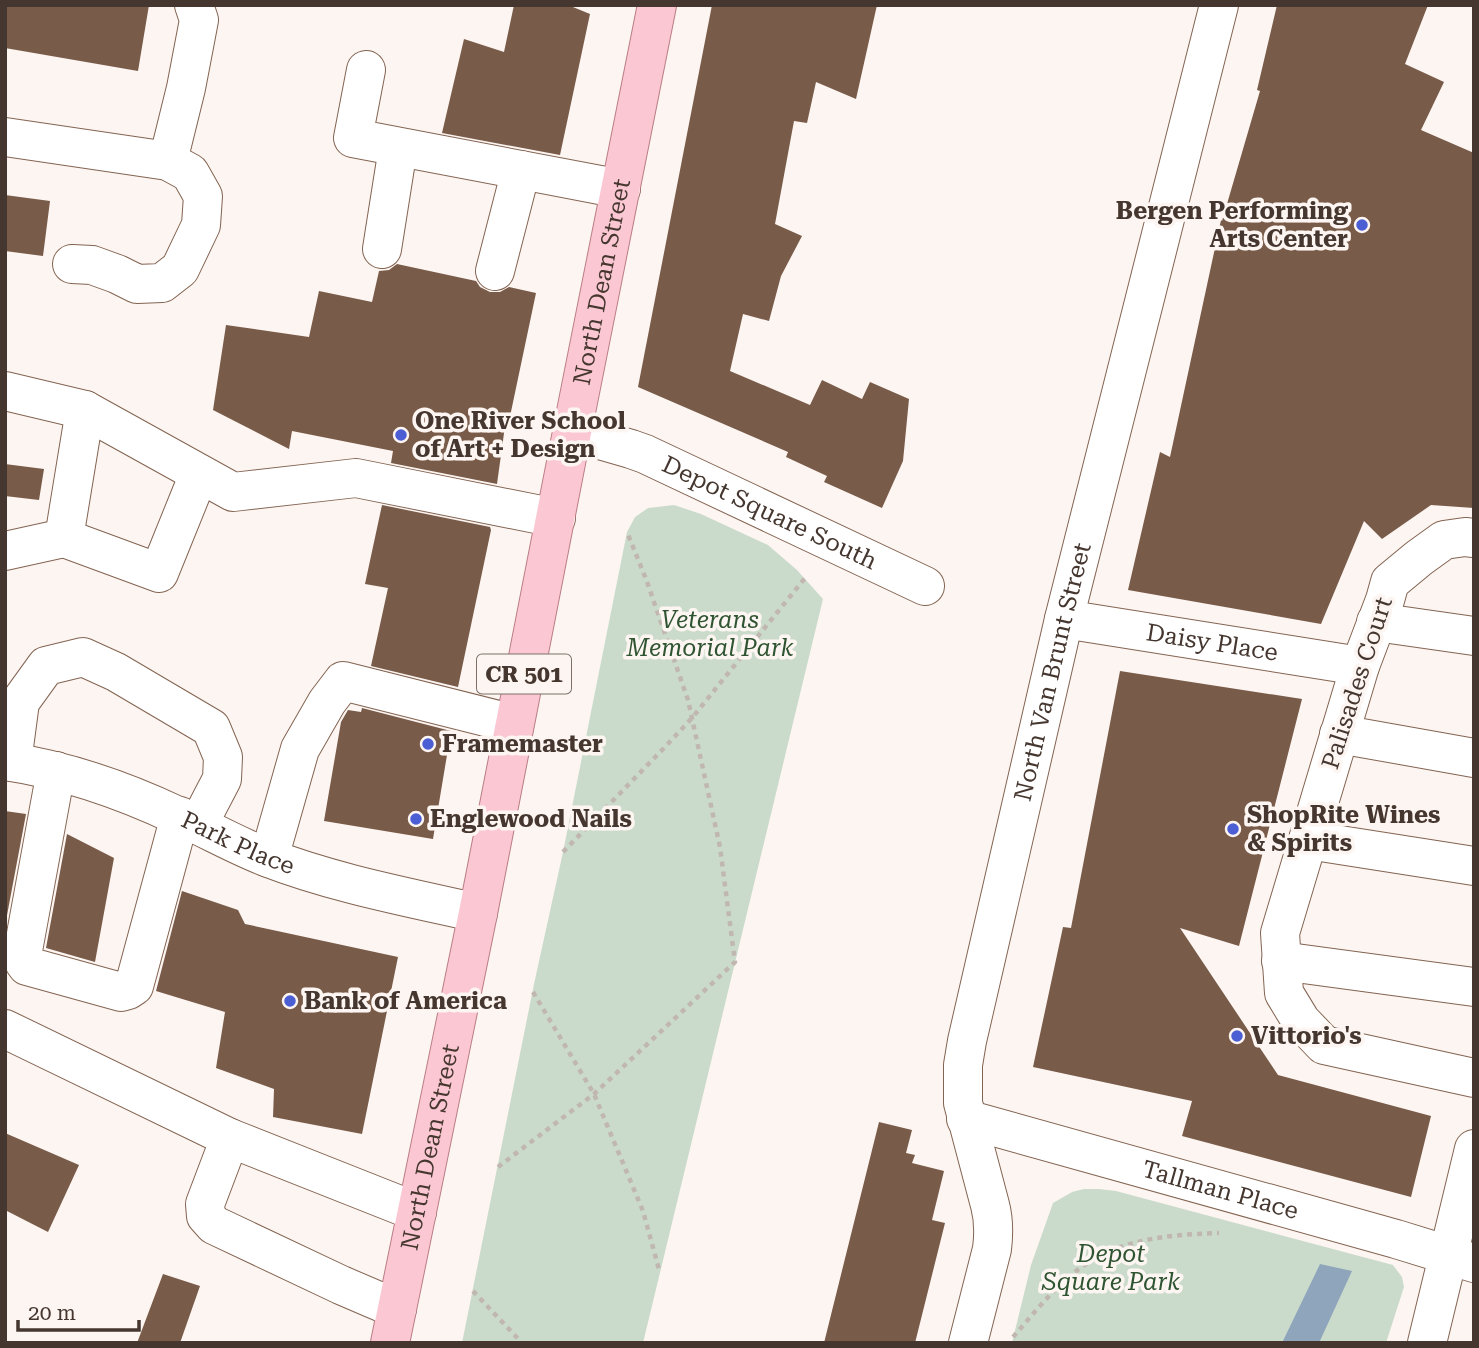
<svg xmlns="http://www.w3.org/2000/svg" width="1479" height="1348" font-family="'Roboto Serif',serif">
  <rect width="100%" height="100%" fill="#fdf5f1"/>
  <path fill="#cbdbcb" d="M674,505L701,514L768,545L797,570L823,599L643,1343H462L534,984L563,852L627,532L635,517L648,508Z
    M1084,1189H1099L1116,1191L1393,1265L1402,1277L1404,1287L1386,1343H1012L1031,1265L1053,1203L1072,1192Z"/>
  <path fill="#8fa5bb" d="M1320,1264L1352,1271L1319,1343H1282Z"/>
  <path fill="#795b49" d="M5,5H149L138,71L5,48Z
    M514,5H568L590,14L560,155L442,133L464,39L504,52Z
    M712,5H877L856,99L816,82L807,123L794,121L775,224L802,236L781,276L769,321L743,314L730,371L810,405L822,380L862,399L870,382L909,399L903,461L882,508L824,482L827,476L786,457L788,452L638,387Z
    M1277,5H1428L1405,64L1444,82L1421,130L1474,153V508L1431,505L1382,539L1364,521L1321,624L1128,590L1160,452L1170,457L1221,220L1222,221L1260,91L1257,90Z
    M5,195L50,201L43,256L5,251Z
    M397,264L476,281L480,287L490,292H500L509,287L536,293L508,426H505L497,484L391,463L393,451L292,431L289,449L213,410L226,325L309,337L319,291L372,302L379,271L389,270Z
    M5,464L44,469L39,500L5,496Z
    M382,505L490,527L491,530L458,687L371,666L388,588L365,584Z
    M1120,671L1302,699L1239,946L1180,928L1278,1075L1431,1116L1411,1197L1182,1136L1192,1101L1033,1067L1063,927L1071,928Z
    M362,708L451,731L433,839L324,821L341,722L348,710L361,712Z
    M5,811L26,814L5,926Z
    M67,834L114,858L95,962L46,948Z
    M182,891L238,910L245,924L398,957L362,1134L273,1117L274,1089L216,1068L225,1012L156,991Z
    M879,1122L912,1130L906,1153L915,1155L912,1163L944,1171L932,1220L945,1223L915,1343H824Z
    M5,1133L79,1165L48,1232L5,1210Z
    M163,1274L200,1286L180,1343H137Z"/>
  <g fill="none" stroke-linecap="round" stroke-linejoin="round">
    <defs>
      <g id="minor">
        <path d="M366,70L353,138L621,189"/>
        <path d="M5,137L168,161L190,173L203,196L201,225L180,269L162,283L137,284L117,274L92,265L72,264"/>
        <path d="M168,161L186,88L199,20L194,5"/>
        <path d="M382,249L398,148"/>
        <path d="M495,271L521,170"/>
        <path d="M5,391L85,410L233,492L356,478L556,518"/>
        <path id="s1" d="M572,432L631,449L645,454L925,586"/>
        <path d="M64,538L159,573L199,474"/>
        <path d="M1474,538L1465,537L1444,540L1419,558L1390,582L1385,600L1360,666L1280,933L1284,993L1301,1021L1324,1045L1474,1078"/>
        <path d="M5,551L64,538L85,410"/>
        <path id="s2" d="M1064,619L1360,666"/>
        <path d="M1376,622L1474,636"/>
        <path d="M1339,734L1474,758"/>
        <path id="s3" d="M5,761C66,770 123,790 178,816C208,829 235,845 266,857C333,883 407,897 478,913"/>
        <path d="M12,762L20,702L46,666L83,657L116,672L211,728L223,757L222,779L198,825"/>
        <path d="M56,771L22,956L24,962L27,966L121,992L128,990L134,986L180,816"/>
        <path d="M1308,840L1474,866"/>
        <path d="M269,858L300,749L327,702L343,681L514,724"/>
        <path d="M1281,961L1474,987"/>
        <path d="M5,1029L230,1138L417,1212"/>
        <path id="s4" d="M966,1119L1396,1239L1474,1263"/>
        <path d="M230,1138L205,1204L206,1216L214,1225L341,1285L397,1309"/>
        <path id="s5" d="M968,1343L992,1249C994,1233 994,1220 990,1205L963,1103V1065L967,1041L1064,619L1219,5"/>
        <path d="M1427,1343L1474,1149"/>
      </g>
      <g id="major">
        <path id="s6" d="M390,1343L478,913L572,432L657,5"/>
      </g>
    </defs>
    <use href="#minor" stroke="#836452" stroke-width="40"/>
    <use href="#major" stroke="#ba7d85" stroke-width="40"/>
    <path stroke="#c1b7b1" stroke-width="4.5" stroke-dasharray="5 5" stroke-linecap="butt" d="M563,852L664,748L692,718L805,578
      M533,992L594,1094L643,1211L660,1273
      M498,1167L594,1094L735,962L720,847L688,700L646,579L627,532
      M473,1291L522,1343
      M1013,1337C1029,1319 1044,1300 1061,1284C1107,1240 1159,1235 1219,1233"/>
    <use href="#minor" stroke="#fff" stroke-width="38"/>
    <use href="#major" stroke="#fbc7d2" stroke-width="38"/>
  </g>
  <g fill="#4b5ed3" stroke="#fdf5f1" stroke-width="2.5">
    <circle cx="1362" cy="225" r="7"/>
    <circle cx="401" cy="435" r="7"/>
    <circle cx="428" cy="744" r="7"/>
    <circle cx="416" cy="819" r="7"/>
    <circle cx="1233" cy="829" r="7"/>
    <circle cx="290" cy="1001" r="7"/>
    <circle cx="1237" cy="1036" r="7"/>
  </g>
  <g text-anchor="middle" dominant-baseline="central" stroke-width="7" stroke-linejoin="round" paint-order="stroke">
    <rect fill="#fdf5f1" stroke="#7c7069" stroke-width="2" x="477" y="654.5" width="94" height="39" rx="5"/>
    <g font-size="23" font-weight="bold" fill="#45372f">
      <text x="524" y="674">CR 501</text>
    </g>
    <g font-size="24" font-weight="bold" fill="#45372f" stroke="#fdf5f1" text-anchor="start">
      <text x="1348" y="211" text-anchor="end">Bergen Performing<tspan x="1348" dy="28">Arts Center</tspan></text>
      <text x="415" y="421">One River School<tspan x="415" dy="28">of Art + Design</tspan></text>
      <text x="442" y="744">Framemaster</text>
      <text x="1247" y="815">ShopRite Wines<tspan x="1247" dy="28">&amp; Spirits</tspan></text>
      <text x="430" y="819">Englewood Nails</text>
      <text x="304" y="1001">Bank of America</text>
      <text x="1251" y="1036">Vittorio's</text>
    </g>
    <g font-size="24" fill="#45372f" stroke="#fdf5f1">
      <text stroke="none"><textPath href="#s6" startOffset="1082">North Dean Street</textPath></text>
      <text stroke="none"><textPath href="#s1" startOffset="214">Depot Square South</textPath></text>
      <text stroke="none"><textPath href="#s2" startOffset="150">Daisy Place</textPath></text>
      <text stroke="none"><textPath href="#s5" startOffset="688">North Van Brunt Street</textPath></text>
      <text transform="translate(1357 683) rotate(-72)">Palisades Court</text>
      <text stroke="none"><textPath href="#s3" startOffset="248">Park Place</textPath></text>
      <text stroke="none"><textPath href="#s6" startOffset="200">North Dean Street</textPath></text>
      <text stroke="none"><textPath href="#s4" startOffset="264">Tallman Place</textPath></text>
    </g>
    <g font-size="24" font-style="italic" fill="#2f5432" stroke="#fdf5f1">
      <text x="710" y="620">Veterans<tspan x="710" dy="28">Memorial Park</tspan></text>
      <text x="1111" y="1254">Depot<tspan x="1111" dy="28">Square Park</tspan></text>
    </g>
  </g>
  <rect width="1479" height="1348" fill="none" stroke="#45372f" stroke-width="14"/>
  <path d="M18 1320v10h121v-10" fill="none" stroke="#45372f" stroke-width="3.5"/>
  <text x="28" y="1320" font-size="21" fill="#45372f" stroke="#fdf5f1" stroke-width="5" paint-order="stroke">20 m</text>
</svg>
